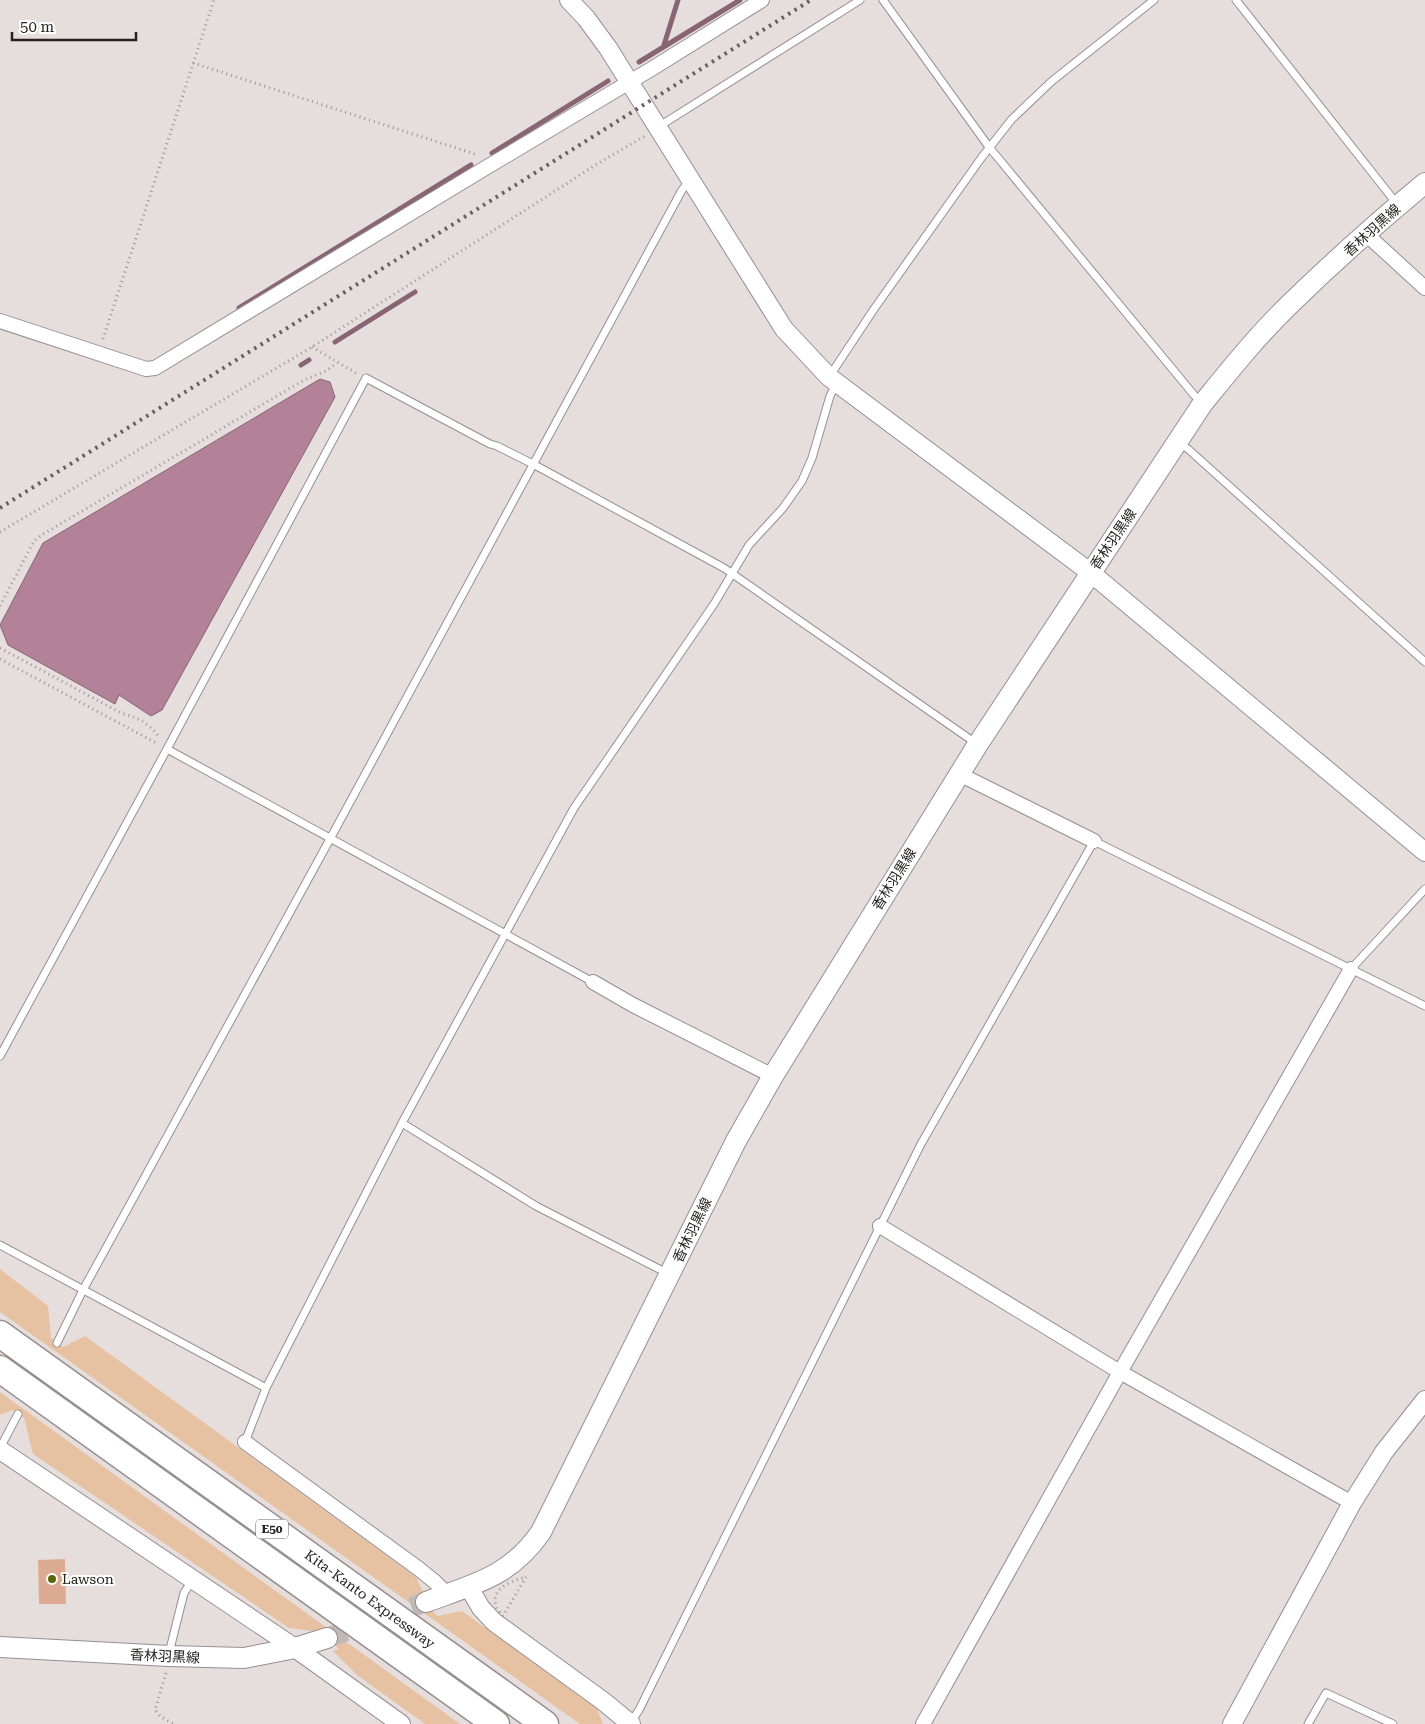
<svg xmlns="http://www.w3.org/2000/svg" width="1425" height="1724" font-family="'Roboto Serif','Noto Sans JP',serif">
  <rect width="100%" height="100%" fill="#e6dedd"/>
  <path fill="#e6c2a3" d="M0,1269L48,1306L51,1338L63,1347L85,1336L416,1577L423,1592L419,1594L437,1616L462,1611L597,1709L603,1724H580L0,1312Z
    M0,1392L460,1724H425L357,1675L333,1651L339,1649L319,1630L312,1631L289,1628L33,1454L24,1418L13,1410L0,1415Z"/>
  <path fill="#b38198" stroke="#886575" d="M320,379L330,382L335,397L162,710L151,716L119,695L115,704L8,645L0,625L43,543Z"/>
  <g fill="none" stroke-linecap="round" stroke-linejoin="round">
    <path stroke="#886575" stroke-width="5" d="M664,45L678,0
      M639,62L740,0
      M492,153L608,81
      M239,308L471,165
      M335,342L415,292
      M301,365L309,360"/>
  </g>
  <path fill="#ddaa94" d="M65,1559L66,1604H39L38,1560Z"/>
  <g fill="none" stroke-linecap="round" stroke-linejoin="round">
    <path stroke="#bfb9b8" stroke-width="20" stroke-dasharray="20 10" stroke-linecap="butt" d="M327,1638L426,1602"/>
    <defs>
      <path id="service" d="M883,0L989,147L1194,395L1202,403
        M1236,0L1397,204
        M658,127L860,0
        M829,377L874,309L982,157L1012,119L1052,81L1154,0
        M1178,442L1188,449L1425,662
        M167,749L593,982
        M1351,969L1425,889
        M0,1056L167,749L366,378L490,444L497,446L533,464L724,568L977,744
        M402,1123L536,1206L669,1274
        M0,1245L266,1388
        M57,1343L83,1290L330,839L682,190L690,180
        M245,1442L266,1388L402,1123L574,808L714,604L749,545L783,508L802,481L812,458L830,396L836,384
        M0,1448L18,1414
        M169,1653L184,1593L192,1581
        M630,1723L639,1710L921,1144L1094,841L1425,1006
        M1308,1724L1326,1693L1393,1724"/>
      <path id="minor" d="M1366,234L1425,288
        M0,321L146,369L155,368L487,167L653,68L762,0
        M959,774L1094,841
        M593,982L633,1005L773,1076
        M880,1226L1120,1372L1352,1503
        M245,1442L419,1569L435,1582L447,1594
        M923,1724L1120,1372L1351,969"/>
      <path id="tertiary" d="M569,0L586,18L608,48L784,329L829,377L1091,573L1425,852
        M0,1450L295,1648L401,1724
        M468,1586L481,1608L494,1622L603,1701L631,1724
        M1232,1724L1352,1503L1384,1452L1425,1400"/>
      <path id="secondary" d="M426,1602C474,1584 510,1577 541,1532L736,1141L773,1076L978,744L1203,403C1230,370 1257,336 1289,305C1332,263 1378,222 1425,183
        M0,1647L169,1656L244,1658L295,1648L327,1638"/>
      <path id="motorway" d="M0,1334L545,1724
        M0,1369L496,1724"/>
    </defs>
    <use href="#service" stroke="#978f8f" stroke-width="9"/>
    <use href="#minor" stroke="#978f8f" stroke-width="16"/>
    <use href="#tertiary" stroke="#978f8f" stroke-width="20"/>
    <use href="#secondary" stroke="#978f8f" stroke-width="22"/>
    <use href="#motorway" stroke="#978f8f" stroke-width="29"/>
    <path stroke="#9a9594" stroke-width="3" stroke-dasharray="1 4" stroke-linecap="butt" d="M193,63L478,155
      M103,339L214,0
      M312,347L356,373
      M0,532L312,347L597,164L645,136
      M0,606L34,541L40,536L304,380L326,371L337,363
      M0,648L123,714C139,717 151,726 160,738
      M0,659L158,744
      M526,1577L503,1616C501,1614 497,1610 496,1606C490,1588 514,1580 526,1577Z
      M166,1673L155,1710L160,1716L173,1724"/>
    <use href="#service" stroke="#fff" stroke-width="7"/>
    <use href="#minor" stroke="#fff" stroke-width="14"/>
    <use href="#tertiary" stroke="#fff" stroke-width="18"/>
    <use href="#secondary" stroke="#fff" stroke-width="20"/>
    <use href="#motorway" stroke="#fff" stroke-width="26"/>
    <path stroke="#656160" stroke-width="4" stroke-dasharray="2.5 5" stroke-linecap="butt" d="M0,508L811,0"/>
  </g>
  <circle fill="#5c6609" stroke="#fff" stroke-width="2" cx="52" cy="1579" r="5"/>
  <g text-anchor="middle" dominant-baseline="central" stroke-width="4" stroke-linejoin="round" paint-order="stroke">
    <rect fill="#fff" stroke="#666564" stroke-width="1" x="256" y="1519.5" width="32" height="19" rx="4"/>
    <g font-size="12" font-weight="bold" fill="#252322">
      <text x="272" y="1529">E50</text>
    </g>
    <g font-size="14" fill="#252322" stroke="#fff">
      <text transform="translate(1372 230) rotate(-42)">香林羽黒線</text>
      <text transform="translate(1113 539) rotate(-56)">香林羽黒線</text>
      <text transform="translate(894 879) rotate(-58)">香林羽黒線</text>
      <text transform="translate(692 1230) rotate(-64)">香林羽黒線</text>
      <text transform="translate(370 1599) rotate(36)">Kita-Kanto Expressway</text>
      <text transform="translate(165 1656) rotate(3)">香林羽黒線</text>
    </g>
    <g font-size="14" fill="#252322" stroke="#fff" text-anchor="start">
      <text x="62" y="1579">Lawson</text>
    </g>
  </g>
  <path d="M12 32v8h124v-8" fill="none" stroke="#252322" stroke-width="2.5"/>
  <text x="20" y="32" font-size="15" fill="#252322" stroke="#ffffff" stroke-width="4" paint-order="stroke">50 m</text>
</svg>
